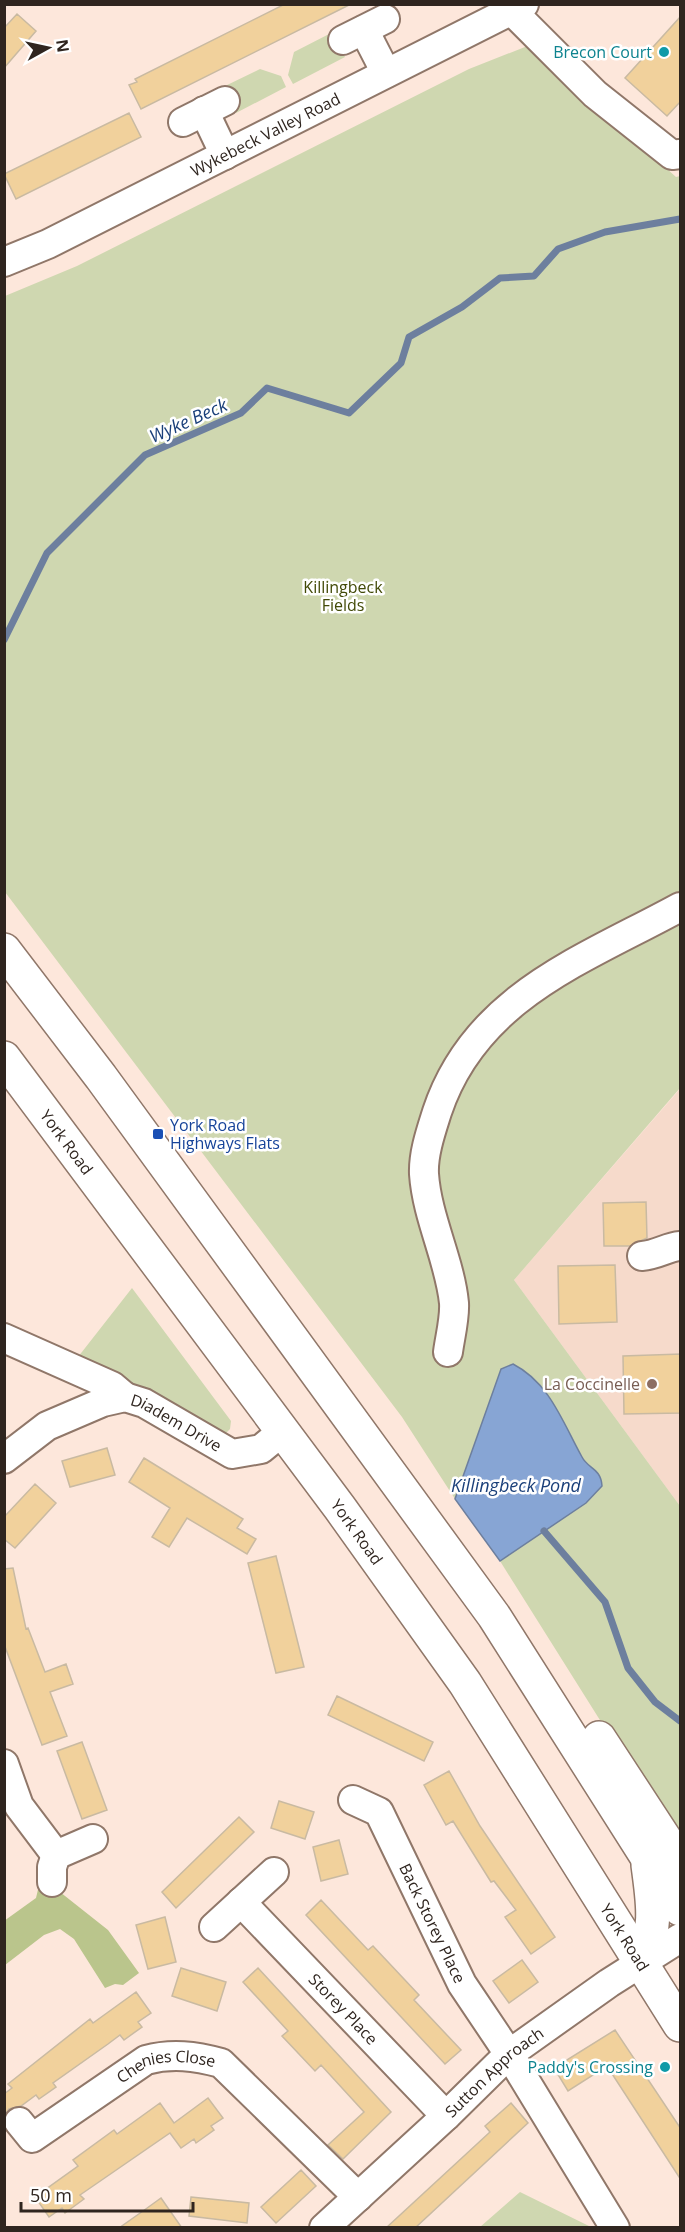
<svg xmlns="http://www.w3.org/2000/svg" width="685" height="2232" font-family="'Open Sans',sans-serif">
  <rect width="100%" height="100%" fill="#fde7db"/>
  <path fill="#f6dacb" d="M680,1089V1506L514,1280Z"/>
  <path fill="#cfd7b0" d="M333,32L345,57L293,84L288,75L294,52Z
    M530,45L676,177L680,176V1088L514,1280L680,1506V1840L669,1830L500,1561L455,1499L402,1417L5,892V296L77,266L469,69Z
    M260,69L281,76L286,87L236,113L223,87Z
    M132,1288L231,1421L230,1429L225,1434L162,1398L78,1357Z
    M520,2192L591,2227H480Z"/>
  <path fill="#bac58c" d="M41,1877L108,1930L139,1973L123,1985L115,1984L105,1988L74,1939L60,1929L44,1935L5,1965L4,1921L36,1898Z"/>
  <path fill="#87a5d4" stroke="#6d7f9e" stroke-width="1.5" d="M513,1364C550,1383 563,1423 582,1457C588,1469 601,1468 602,1486L586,1503L500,1561L455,1499L501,1369Z"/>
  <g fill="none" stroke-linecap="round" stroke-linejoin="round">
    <path stroke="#6d7f9e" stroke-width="7" d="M4,640L47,553L145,455L241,413L267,388L349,413L401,363L409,337L462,307L500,278L534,276L558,249L605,232L680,219
      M544,1531L605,1602L628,1668L655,1702L680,1721"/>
  </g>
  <path fill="#f1d19c" stroke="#c9baa2" stroke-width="1.5" d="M285,4H351L141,109L129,85L137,82L135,79Z
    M17,14L36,31L4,68V28Z
    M681,16V101L667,116L625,78Z
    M129,113L141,137L16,199L4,174Z
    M646,1202L647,1238L630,1246H604L603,1203Z
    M615,1265L617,1322L559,1324L558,1266Z
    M681,1354V1413L624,1414L623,1356Z
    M107,1448L115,1475L70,1487L62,1461Z
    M144,1458L243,1519L237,1528L256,1539L247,1554L187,1518L169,1547L152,1537L170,1508L129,1482Z
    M35,1484L56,1503L15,1548L4,1539V1517Z
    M276,1556L304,1667L276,1673L248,1563Z
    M13,1568L26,1629L28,1628L45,1672L66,1664L73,1684L50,1692L67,1736L42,1745L4,1644V1569Z
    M337,1696L433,1742L424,1761L328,1715Z
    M82,1742L107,1810L82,1819L57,1751Z
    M449,1771L480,1826L555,1937L531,1954L505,1917L516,1910L494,1881L491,1882L453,1821L446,1825L424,1785Z
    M279,1801L314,1812L305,1839L271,1828Z
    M239,1817L254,1832L176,1908L162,1892Z
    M339,1840L348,1874L321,1881L313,1847Z
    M321,1900L368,1950L373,1946L419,1995L414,2000L461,2050L445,2064L306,1915Z
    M165,1917L176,1962L148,1969L136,1925Z
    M522,1960L538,1982L509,2003L493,1981Z
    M181,1968L226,1982L217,2011L172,1996Z
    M258,1968L391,2112L343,2159L328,2145L364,2112L321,2065L315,2071L282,2036L288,2031L243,1982Z
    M136,1992L151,2013L138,2022L142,2027L124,2040L120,2035L108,2044L53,2083L56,2087L39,2099L36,2095L21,2106L9,2109L4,2115V2094L12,2088L8,2084L90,2019L93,2023Z
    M615,2030L681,2129V2180L607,2066L568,2091L554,2068Z
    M208,2098L223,2118L211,2126L214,2130L196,2143L194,2139L181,2148L170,2133L80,2195L84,2199L65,2213L62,2208L49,2217L35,2197L78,2166L73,2160L114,2130L117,2134L160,2103L174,2123Z
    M511,2103L528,2123L415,2228H386L490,2132L485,2126Z
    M301,2170L316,2186L276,2223L261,2207Z
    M191,2197L249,2203L247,2223L189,2216Z
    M161,2198L182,2228H119L143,2211Z"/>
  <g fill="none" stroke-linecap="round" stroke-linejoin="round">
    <defs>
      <g id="minor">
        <path d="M511,10L595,94L672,155L680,154"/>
        <path d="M364,30L386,73"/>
        <path d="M343,40L385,19"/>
        <path d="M204,111L225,155"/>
        <path d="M183,122L225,101"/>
        <path id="s1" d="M4,262L48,244L524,4"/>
        <path d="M642,1256C657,1255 667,1247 680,1246"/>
        <path d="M4,1338L112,1386L125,1397"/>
        <path d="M448,1352C450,1337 455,1318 454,1303C450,1261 427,1218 424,1174C423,1154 431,1131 437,1112C475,997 583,960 680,907"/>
        <path id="s2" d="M4,1459L47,1426L103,1402L125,1397L144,1403L232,1454L261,1449L283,1431"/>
        <path d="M4,1764L19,1806L56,1855"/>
        <path id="s3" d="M353,1800L379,1812L462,1984L509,2054L615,2228"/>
        <path d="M52,1882V1867L56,1855L93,1839"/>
        <path id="s4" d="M241,1902L446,2116"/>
        <path d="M214,1927L274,1872"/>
        <path id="s5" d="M19,2122L32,2138L146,2060C172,2053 195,2056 221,2063L358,2197"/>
        <path id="s6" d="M324,2228L446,2116L509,2054L609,1983L680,1938"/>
      </g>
      <g id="highway">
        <path d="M4,950L101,1077L494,1616L680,1909"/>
        <path id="s7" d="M4,1058L340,1508L465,1683L680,2025"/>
        <path d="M599,1738L680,1862"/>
        <path d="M641,1963C658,1928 653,1903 648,1865"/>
      </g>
    </defs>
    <use href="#minor" stroke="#907769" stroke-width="32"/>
    <use href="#highway" stroke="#907769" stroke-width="36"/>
    <use href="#minor" stroke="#fff" stroke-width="28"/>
    <use href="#highway" stroke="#fff" stroke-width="33"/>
  </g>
  <g fill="#0f9aa8" stroke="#fff" stroke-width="2">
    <circle cx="664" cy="52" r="6"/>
    <circle cx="665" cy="2067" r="6"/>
  </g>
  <rect fill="#1a4fb4" stroke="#fff" stroke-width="2" x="152" y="1128" width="12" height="12" rx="3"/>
  <circle fill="#8d6e63" stroke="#fff" stroke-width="2" cx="652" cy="1384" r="6"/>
  <g text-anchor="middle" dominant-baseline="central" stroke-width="5" stroke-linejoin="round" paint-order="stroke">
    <g font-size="16" fill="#0d838f" stroke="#fff" text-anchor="end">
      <text x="652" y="52">Brecon Court</text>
      <text x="653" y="2067">Paddy's Crossing</text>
    </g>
    <g font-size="16" fill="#2f251f" stroke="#fff">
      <text stroke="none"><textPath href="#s1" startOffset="291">Wykebeck Valley Road</textPath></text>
      <text stroke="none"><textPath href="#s7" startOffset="105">York Road</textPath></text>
      <text stroke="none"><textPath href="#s2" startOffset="195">Diadem Drive</textPath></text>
      <text stroke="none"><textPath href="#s7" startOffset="591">York Road</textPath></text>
      <text stroke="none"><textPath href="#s3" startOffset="152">Back Storey Place</textPath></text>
      <text stroke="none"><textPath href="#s7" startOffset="1077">York Road</textPath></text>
      <text stroke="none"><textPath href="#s4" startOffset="148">Storey Place</textPath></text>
      <text stroke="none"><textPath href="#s6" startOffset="231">Sutton Approach</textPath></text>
      <text stroke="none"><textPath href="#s5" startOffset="177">Chenies Close</textPath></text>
    </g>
    <g font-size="16" fill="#424a07" stroke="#fff">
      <text x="343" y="587">Killingbeck<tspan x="343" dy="18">Fields</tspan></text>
    </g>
    <g font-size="16" fill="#164399" stroke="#fff" text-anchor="start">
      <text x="170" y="1125">York Road<tspan x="170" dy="18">Highways Flats</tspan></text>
    </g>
    <g font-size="16" fill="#785e54" stroke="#fff" text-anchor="end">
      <text x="640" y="1384">La Coccinelle</text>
    </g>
    <g font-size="18" font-style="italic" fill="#1b407a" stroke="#fff">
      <text transform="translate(188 420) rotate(-24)">Wyke Beck</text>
      <text x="516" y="1485">Killingbeck Pond</text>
    </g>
  </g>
  <rect width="685" height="2232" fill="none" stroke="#2f251f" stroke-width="12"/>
  <g transform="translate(48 48) rotate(82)" stroke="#ffffff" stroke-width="4.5" paint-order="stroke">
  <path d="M0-4.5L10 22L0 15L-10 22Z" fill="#2f251f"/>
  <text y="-9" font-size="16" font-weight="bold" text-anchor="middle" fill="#2f251f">N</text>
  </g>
  <path d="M21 2202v9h172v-9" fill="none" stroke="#2f251f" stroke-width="3"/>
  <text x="30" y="2202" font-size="18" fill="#2f251f" stroke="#ffffff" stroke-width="4.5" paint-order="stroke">50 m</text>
</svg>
